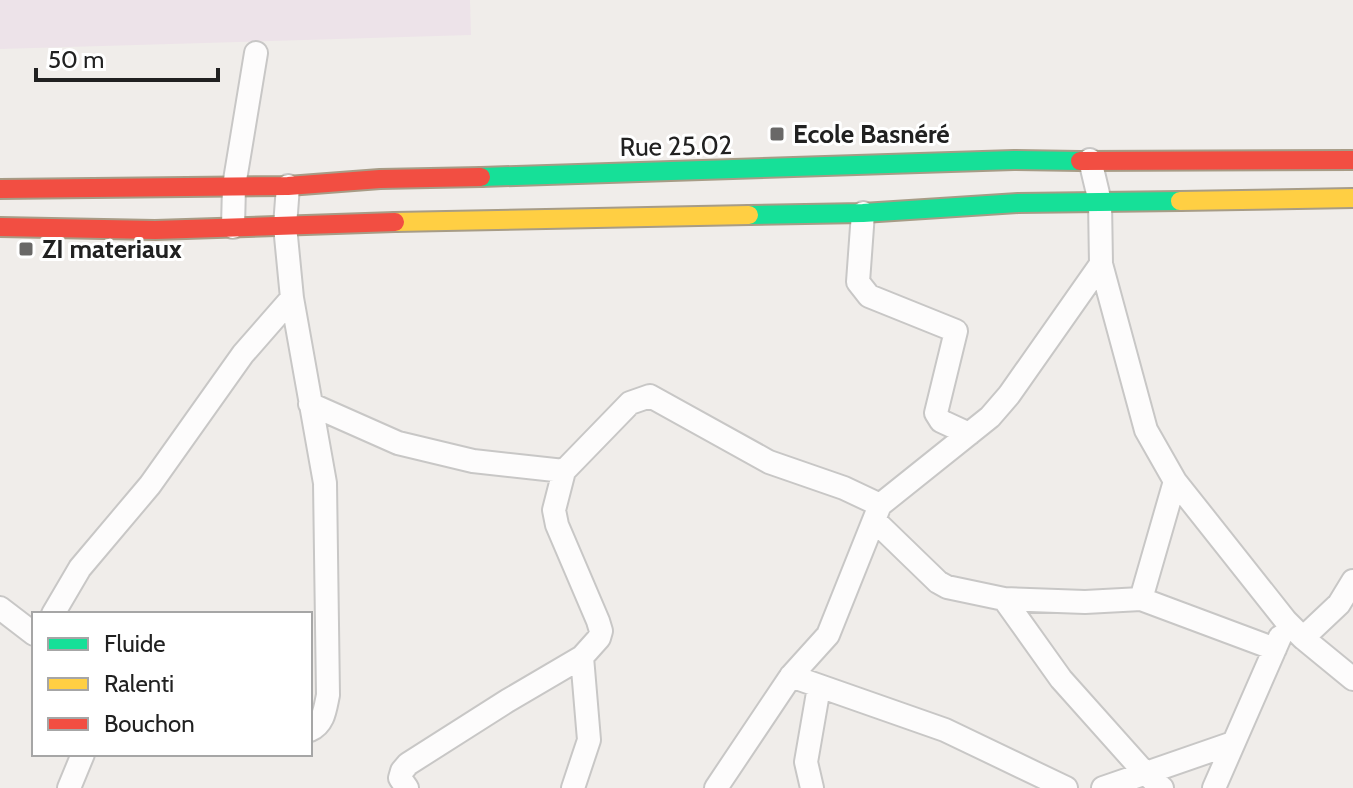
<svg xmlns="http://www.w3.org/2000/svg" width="1353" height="788" font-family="Cabin,sans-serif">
  <rect width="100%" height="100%" fill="#f0edea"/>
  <path fill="#ede3e9" d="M0,0H470L471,35L0,49Z"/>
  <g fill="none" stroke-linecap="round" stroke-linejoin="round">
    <defs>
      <path id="street" d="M1090,160L1100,202L1101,264L1146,430L1175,481L1286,621L1303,638L1353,679
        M288,186L285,226L292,298L325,483L328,695C325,709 324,724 310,730
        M863,213L858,282L869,296L956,331L936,413L941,421L969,434
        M233,227L234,186L256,53
        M310,404L398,443L473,461L564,471
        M875,521L938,582L947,587L1004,599L1085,602L1141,599L1275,649
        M1004,599L1061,679L1145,773L1162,788
        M1141,599L1175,481
        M0,608L34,634
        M53,614L80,568L150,485L243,354L292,298
        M1303,638L1339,604L1353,581
        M791,676L945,730L1066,788
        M69,788L83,754
        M407,788L400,778L402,771L408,764L507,701L582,657L599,638L601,631L598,621L557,525L554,510L564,471L630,403L650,396L769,462L844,488L880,505
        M573,788L589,740L582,657
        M716,788L791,676L828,635L880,505L990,417L1009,395L1101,264
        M812,788L806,762L819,687
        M1103,788L1233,743
        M1214,788L1280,637"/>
      <path id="fast" d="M481,177L1014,160L1080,161
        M749,215L863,213L1018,203L1180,201"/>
      <path id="slow" d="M1180,201L1353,198
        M395,222L749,215"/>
      <path id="jam" d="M1080,161L1353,160
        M0,189L288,186L380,179L481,177
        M0,227L155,230L395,222"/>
    </defs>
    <use href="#street" stroke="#c8c7c6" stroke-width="26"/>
    <use href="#fast" stroke="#a79c86" stroke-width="22"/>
    <use href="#slow" stroke="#a79c86" stroke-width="22"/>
    <use href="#jam" stroke="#a79c86" stroke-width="22"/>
    <use href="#street" stroke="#fdfcfc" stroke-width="22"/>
    <use href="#fast" stroke="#16e098" stroke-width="18"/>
    <use href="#slow" stroke="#ffcf43" stroke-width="18"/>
    <use href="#jam" stroke="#f24e42" stroke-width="18"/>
  </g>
  <g fill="#696867" stroke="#fff" stroke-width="3">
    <rect x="769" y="126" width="16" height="16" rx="4"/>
    <rect x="18" y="241" width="16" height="16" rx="4"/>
  </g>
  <g text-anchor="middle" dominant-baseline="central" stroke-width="6" stroke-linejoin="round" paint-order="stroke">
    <g font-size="26" font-weight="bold" fill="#212121" stroke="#fff" text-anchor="start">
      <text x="793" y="134">Ecole Basnéré</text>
      <text x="42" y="249">ZI materiaux</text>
    </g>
    <g font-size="26" fill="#212121" stroke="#fff">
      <text transform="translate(676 146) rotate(-1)">Rue 25.02</text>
    </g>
  </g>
  <rect x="32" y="612" width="280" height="144" fill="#ffffff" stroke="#a6a6a6" stroke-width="2"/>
  <rect x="48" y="638" width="40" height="12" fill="#16e098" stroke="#a6a6a6" stroke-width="2"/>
  <text x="104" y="652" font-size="24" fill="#212121">Fluide</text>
  <rect x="48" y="678" width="40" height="12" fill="#ffcf43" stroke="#a6a6a6" stroke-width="2"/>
  <text x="104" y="692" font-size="24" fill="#212121">Ralenti</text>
  <rect x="48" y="718" width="40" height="12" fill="#f24e42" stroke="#a6a6a6" stroke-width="2"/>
  <text x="104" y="732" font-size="24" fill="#212121">Bouchon</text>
  <path d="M36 68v12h182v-12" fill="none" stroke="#212121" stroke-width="4"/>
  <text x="48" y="68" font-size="24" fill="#212121" stroke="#ffffff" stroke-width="6" paint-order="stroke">50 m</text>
</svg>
